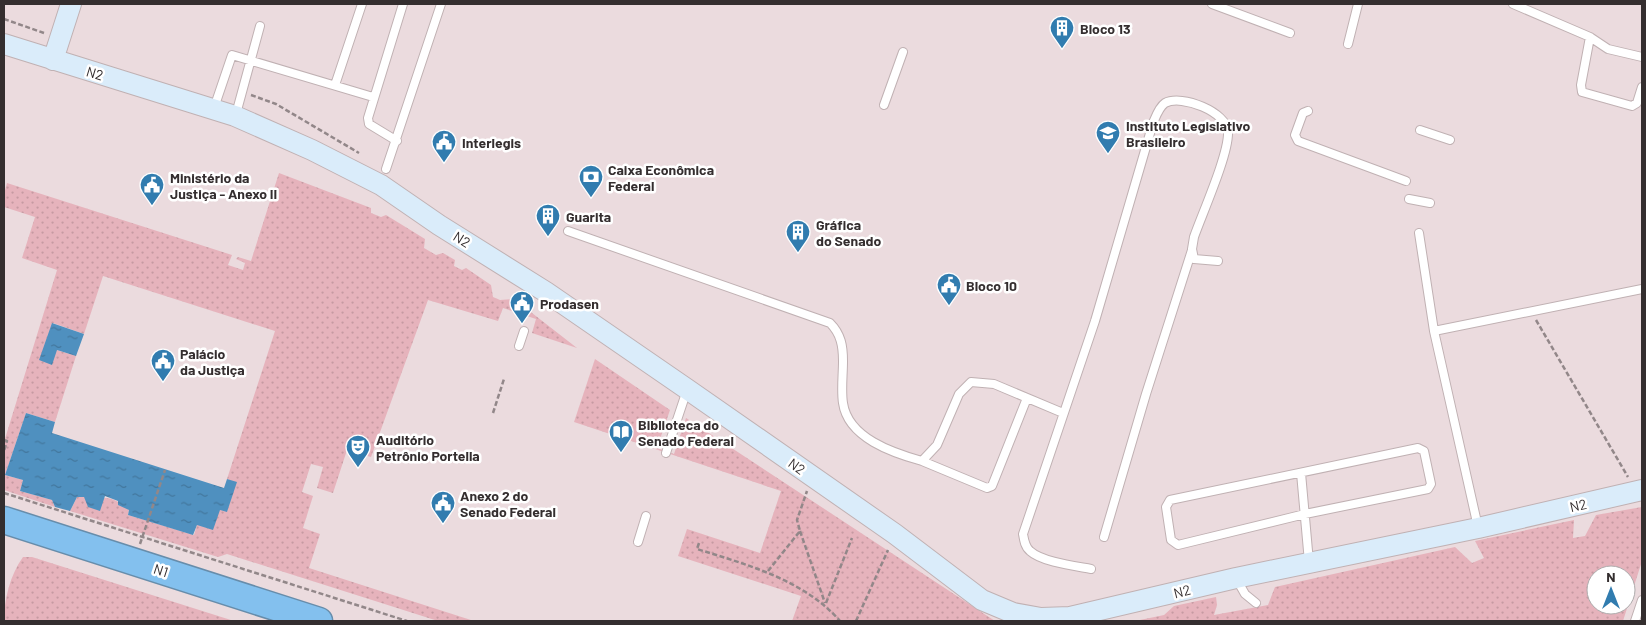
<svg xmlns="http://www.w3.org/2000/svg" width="1646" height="625" font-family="Barlow,sans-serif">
  <defs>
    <pattern id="grass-dots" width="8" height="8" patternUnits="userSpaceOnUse" patternTransform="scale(1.25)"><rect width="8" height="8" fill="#e6b3bc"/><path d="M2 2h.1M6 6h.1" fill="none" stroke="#c69aa2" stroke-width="1.8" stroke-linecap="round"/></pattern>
    <pattern id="water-ripples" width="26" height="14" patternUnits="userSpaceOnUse" patternTransform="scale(1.25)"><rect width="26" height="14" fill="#4f90bf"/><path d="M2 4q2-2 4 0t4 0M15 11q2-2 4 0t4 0" fill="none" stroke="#42769c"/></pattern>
  </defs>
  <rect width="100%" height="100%" fill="#ebdbde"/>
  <path fill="url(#grass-dots)" fill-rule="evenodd" d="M279,173L371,208V213L381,217L386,215L425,239L424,248L436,255L443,253L455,260L454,266L462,270L466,268L491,285L493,297L500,300L514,299L577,348L532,333L536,319L503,308L498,321L428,300L371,457L347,450L333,493L317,488L323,467L311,464L302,492L313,496L303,528L320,534L309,568L474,621H438L227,554L218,557L70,511L77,497H84L88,502C108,495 113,497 129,510L128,515L194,535L197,525L220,510L227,511L236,483L227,479L275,331L103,276L84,334L53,323L57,350L76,356L55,422L26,413L5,475L23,480L20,491L52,500L55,507L4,490V442L57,270L22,258L35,217L4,207V194L7,183L232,255L228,265L243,270L245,263L236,259L238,257L251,261Z
    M595,359L670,410L657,448L674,454L686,418L995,621H792L801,596L678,556L687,529L760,553L781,491L574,422Z
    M1642,507V561L1623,621H1135L1164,615L1174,606L1216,597L1217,605L1214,615L1268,605L1275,587L1455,547L1472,563L1484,558L1475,541L1574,520L1573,538L1585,536L1596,515ZM1596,575H1626V605H1596Z
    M23,557H32L234,621H4C4,600 10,575 23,557Z"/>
  <path fill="url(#water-ripples)" d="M52,323L84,334L76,356L57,350L52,365L39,360Z
    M26,413L55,422L52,433L224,488L227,479L237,482L227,512L220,510L213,530L197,525L193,535L128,515L129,510L118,505V501L105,496L100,511L88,507L84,497H77L70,511L55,507L52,500L20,491L23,480L5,475Z"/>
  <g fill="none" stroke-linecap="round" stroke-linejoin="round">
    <defs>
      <path id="lane" d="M1212,4L1290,33
        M1513,4L1590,37L1608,49L1642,57
        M1590,37L1581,85L1582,92L1632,106L1637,103L1642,87
        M1348,44L1358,4
        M335,85L362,4
        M884,105L903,52
        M214,108L232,55L373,97
        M1308,111L1303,113L1295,135L1298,141L1406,181
        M236,114L260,26
        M1420,130L1450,140
        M397,141L369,124L368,118L403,4
        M386,169L441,4
        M1409,199L1430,203
        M568,231L830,323C841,334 843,346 843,361C843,375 841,390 843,403C848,438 893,453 922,461L937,445L959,394L971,382L994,384L1063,413
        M1419,233L1434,331L1478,527
        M1434,331L1642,289
        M519,346L524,331
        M1418,448L1424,451L1431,484L1428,489L1305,514L1178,545L1171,540L1166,507L1170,500Z
        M666,453L687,390
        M922,461L987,488L992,486L1027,398
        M1301,473L1309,562
        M1104,537L1146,394L1192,250
        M638,542L646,516
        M1091,569C1075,566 1042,562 1030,551C1025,547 1024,540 1023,534L1095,321L1153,123C1156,116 1159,107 1165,103C1182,94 1227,112 1228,132C1229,154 1202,214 1194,237L1192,249L1194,259L1218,261
        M1237,580L1245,594L1256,603
        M1635,621L1642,600"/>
      <path id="secondary" d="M4,44L235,116L312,150L381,185L439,225L546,292L687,389L895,534L982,600L1013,613L1041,618L1070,617L1236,578L1478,528L1642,490
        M53,60L71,4"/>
      <path id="highway" d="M4,520L319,621"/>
    </defs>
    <use href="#lane" stroke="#c0b1b3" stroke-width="10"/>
    <use href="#secondary" stroke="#c0b1b3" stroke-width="22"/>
    <use href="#highway" stroke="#678dab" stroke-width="29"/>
    <path stroke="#928789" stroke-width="2.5" stroke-dasharray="5 2.5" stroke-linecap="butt" d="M4,19L44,33
      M251,95L276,104L359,153
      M1536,320L1628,477
      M4,440L7,441L4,451
      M4,493L407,621
      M800,531L825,603
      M699,543L697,549C748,565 804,580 840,621
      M140,544L165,470
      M768,571L800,531L797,520L807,491
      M826,603L852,538
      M856,621L888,550"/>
    <use href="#lane" stroke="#fff" stroke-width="8"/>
    <use href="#secondary" stroke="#daecfa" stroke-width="20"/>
    <use href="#highway" stroke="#83c0ee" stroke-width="26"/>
    <path stroke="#928789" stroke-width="2.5" stroke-dasharray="5 2.5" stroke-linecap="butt" d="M493,413L504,379"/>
  </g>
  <defs>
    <symbol id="building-pin" viewBox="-11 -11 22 30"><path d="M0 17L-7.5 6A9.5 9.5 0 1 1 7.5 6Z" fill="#317caf" stroke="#fff"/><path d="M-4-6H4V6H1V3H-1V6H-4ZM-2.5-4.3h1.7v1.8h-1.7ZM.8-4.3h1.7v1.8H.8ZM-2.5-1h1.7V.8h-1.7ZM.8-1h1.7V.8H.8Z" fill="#fff"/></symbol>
    <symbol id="university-pin" viewBox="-11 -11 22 30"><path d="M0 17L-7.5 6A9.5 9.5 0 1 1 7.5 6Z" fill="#317caf" stroke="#fff"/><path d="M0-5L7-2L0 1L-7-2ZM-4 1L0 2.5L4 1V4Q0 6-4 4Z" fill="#fff"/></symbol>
    <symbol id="civic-pin" viewBox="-11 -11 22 30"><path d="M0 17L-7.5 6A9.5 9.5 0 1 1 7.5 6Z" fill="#317caf" stroke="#fff"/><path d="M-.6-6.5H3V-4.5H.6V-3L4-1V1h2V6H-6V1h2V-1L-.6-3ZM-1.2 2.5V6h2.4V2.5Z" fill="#fff"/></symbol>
    <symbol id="bank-pin" viewBox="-11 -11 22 30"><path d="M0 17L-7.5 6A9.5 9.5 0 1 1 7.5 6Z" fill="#317caf" stroke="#fff"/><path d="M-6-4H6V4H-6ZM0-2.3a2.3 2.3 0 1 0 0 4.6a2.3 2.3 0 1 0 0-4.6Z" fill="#fff"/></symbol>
    <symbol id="library-pin" viewBox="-11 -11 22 30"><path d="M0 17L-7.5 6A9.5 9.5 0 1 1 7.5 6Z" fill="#317caf" stroke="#fff"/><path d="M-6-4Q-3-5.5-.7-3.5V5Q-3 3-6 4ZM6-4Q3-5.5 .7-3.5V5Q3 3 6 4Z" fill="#fff"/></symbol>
    <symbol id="theatre-pin" viewBox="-11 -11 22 30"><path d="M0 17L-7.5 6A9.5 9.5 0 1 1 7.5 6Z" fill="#317caf" stroke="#fff"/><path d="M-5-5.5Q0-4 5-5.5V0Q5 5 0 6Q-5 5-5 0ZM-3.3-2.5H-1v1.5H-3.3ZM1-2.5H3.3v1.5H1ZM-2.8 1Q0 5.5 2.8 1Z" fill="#fff"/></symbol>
  </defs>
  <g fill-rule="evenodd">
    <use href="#building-pin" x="1048" y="14" width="28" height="38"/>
    <use href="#university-pin" x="1094" y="119" width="28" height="38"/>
    <use href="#civic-pin" x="430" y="128" width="28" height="38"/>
    <use href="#bank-pin" x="577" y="163" width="28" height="38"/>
    <use href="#civic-pin" x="138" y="171" width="28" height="38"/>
    <use href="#building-pin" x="534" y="202" width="28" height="38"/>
    <use href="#building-pin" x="784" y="218" width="28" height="38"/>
    <use href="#civic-pin" x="935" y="271" width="28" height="38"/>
    <use href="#civic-pin" x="508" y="289" width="28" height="38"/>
    <use href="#civic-pin" x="149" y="347" width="28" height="38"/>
    <use href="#library-pin" x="607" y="418" width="28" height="38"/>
    <use href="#theatre-pin" x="344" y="433" width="28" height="38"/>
    <use href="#civic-pin" x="429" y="489" width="28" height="38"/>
  </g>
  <g text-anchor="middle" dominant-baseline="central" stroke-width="5" stroke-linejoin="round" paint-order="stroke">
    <g font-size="14" font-weight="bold" fill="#342e2f" stroke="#fff" text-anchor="start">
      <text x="1080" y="28">Bloco 13</text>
      <text x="1126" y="125">Instituto Legislativo<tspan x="1126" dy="16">Brasileiro</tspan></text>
      <text x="462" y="142">Interlegis</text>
      <text x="608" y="169">Caixa Econômica<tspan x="608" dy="16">Federal</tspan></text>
      <text x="170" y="177">Ministério da<tspan x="170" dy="16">Justiça - Anexo II</tspan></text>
      <text x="566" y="216">Guarita</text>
      <text x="816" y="224">Gráfica<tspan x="816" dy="16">do Senado</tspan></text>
      <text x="966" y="285">Bloco 10</text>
      <text x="540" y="303">Prodasen</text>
      <text x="180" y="353">Palácio<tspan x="180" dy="16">da Justiça</tspan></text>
      <text x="638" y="424">Biblioteca do<tspan x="638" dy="16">Senado Federal</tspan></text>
      <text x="376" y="439">Auditório<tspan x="376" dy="16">Petrônio Portella</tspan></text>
      <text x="460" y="495">Anexo 2 do<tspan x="460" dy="16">Senado Federal</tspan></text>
    </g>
    <g font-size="14" fill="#342e2f" stroke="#fff">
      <text transform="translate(95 73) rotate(17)">N2</text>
      <text transform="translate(462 239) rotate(32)">N2</text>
      <text transform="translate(797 466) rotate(36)">N2</text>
      <text transform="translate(1578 505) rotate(-13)">N2</text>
      <text transform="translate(161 570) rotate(18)">N1</text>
      <text transform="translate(1182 591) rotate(-14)">N2</text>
    </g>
  </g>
  <rect width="1646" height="625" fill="none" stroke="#342e2f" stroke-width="10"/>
  <g transform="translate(1611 590)"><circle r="24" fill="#ffffff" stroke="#aeabac"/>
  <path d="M0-4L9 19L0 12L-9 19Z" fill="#317caf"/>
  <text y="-8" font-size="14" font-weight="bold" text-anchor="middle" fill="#342e2f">N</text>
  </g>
</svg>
